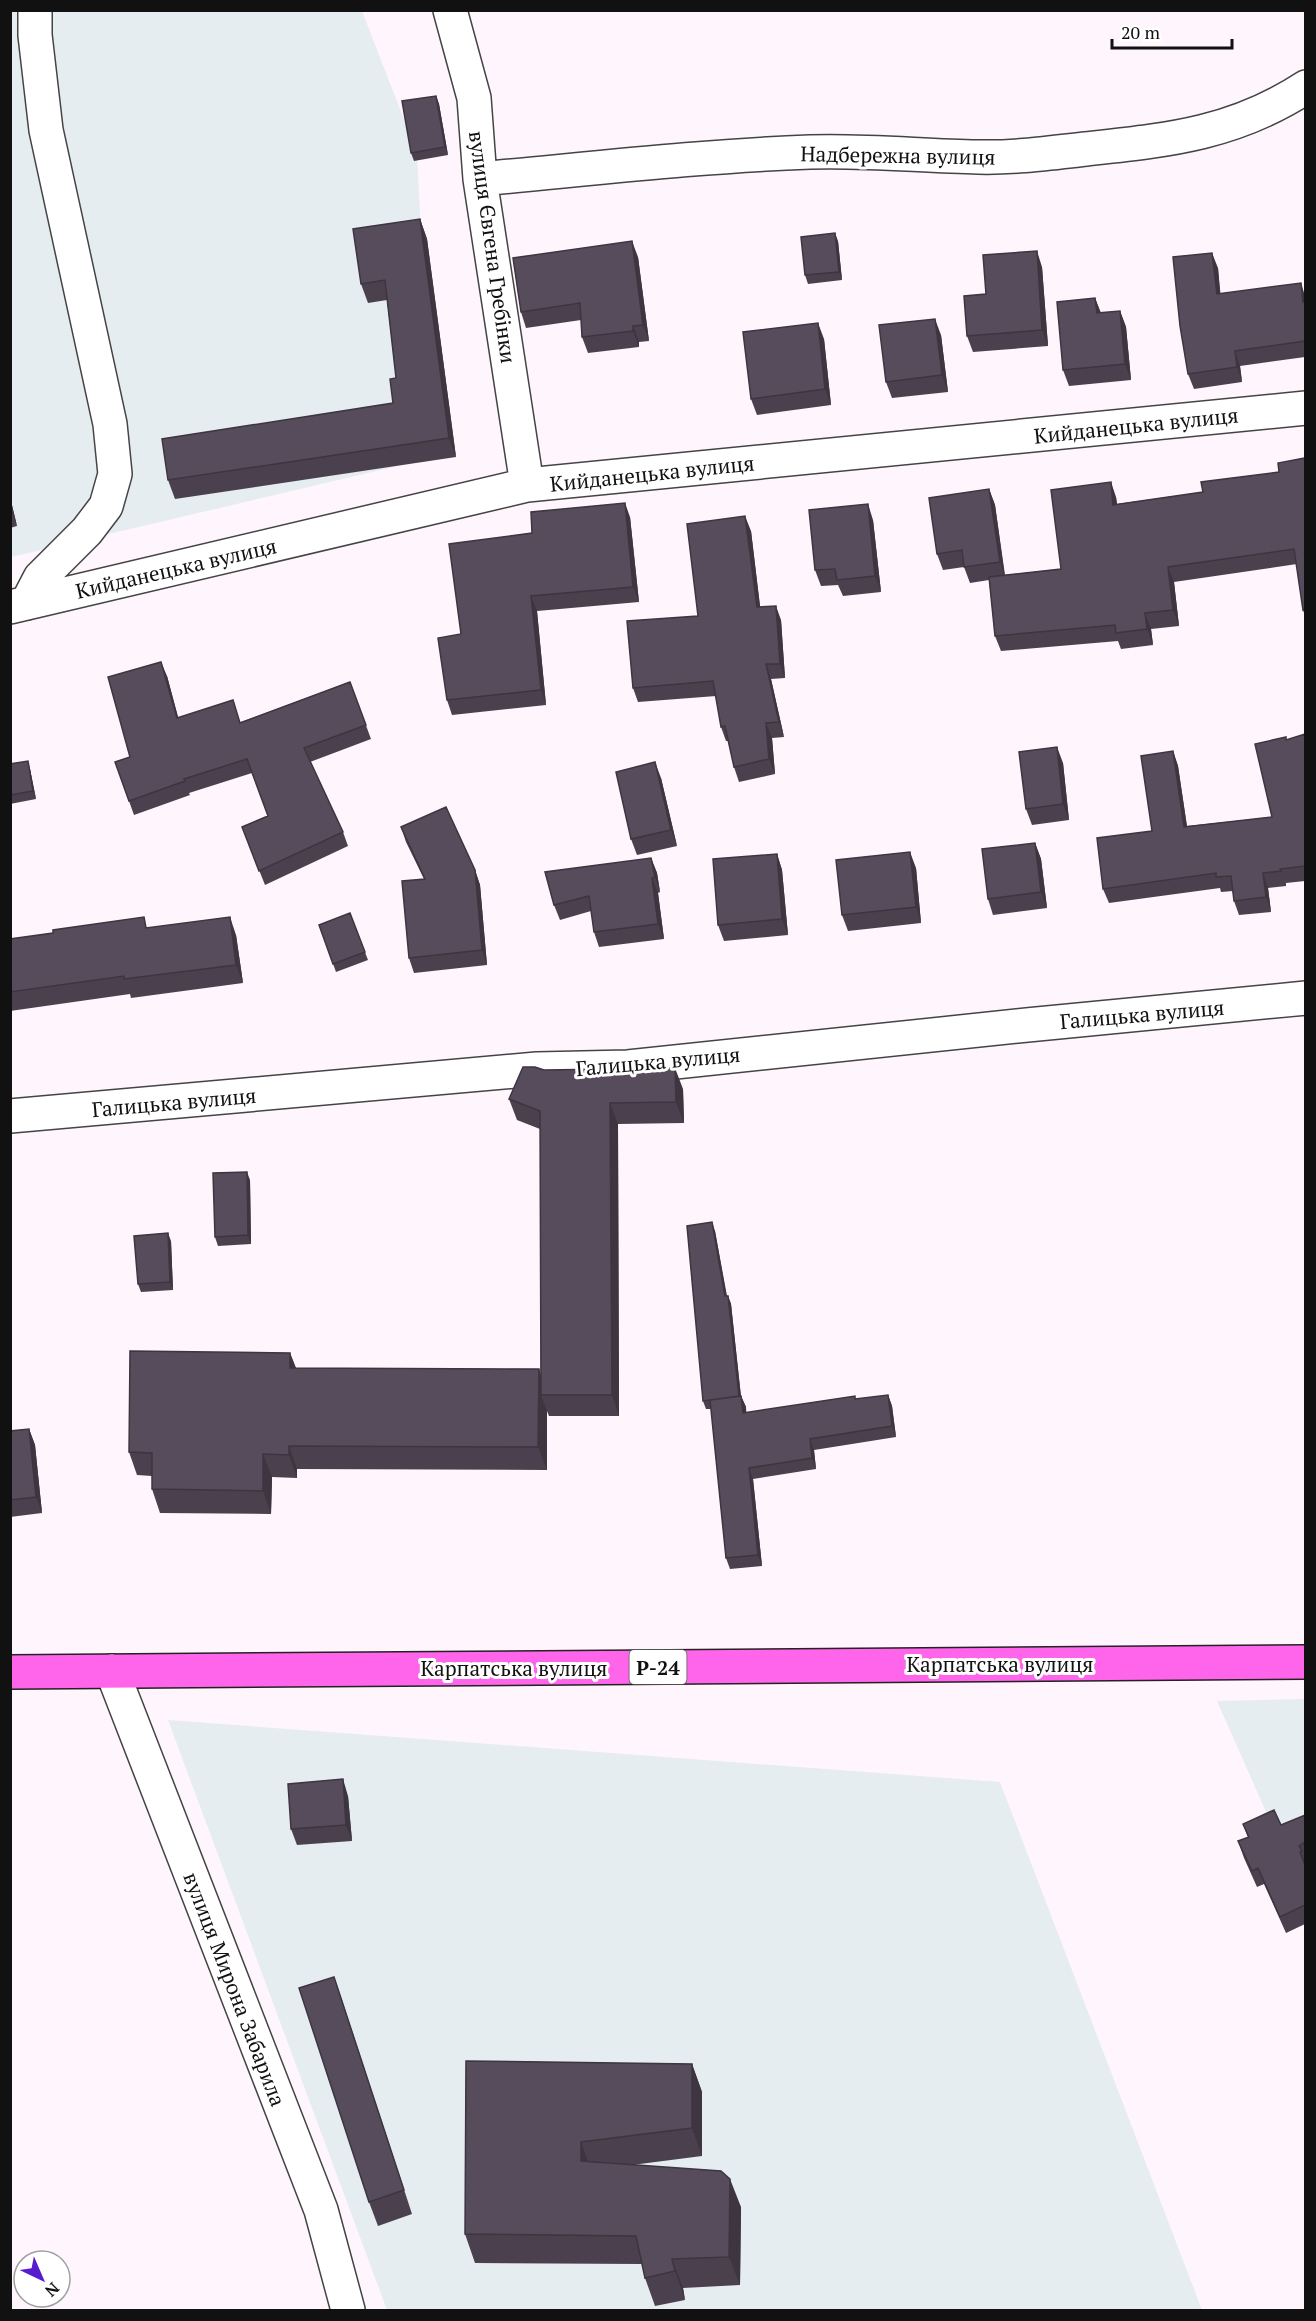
<svg xmlns="http://www.w3.org/2000/svg" width="1316" height="2321" font-family="'PT Serif',serif">
  <rect width="100%" height="100%" fill="#fff5fd"/>
  <path fill="#e5edf0" d="M10,11H362L417,153L432,458L11,557Z
    M1305,1699V1900L1217,1701Z
    M168,1720L1000,1782L1202,2310H387Z"/>
  <g fill="none" stroke-linecap="round" stroke-linejoin="round">
    <defs>
      <path id="minor" d="M450,10L474,98L480,179L527,485
        M480,179C590,169 700,156 810,152C866,150 922,156 978,157C1014,158 1050,153 1086,149C1168,140 1234,134 1306,87
        M27,603L40,578L87,531L106,506L115,474L110,424L46,130L35,35V10
        M10,607L527,485L1306,408
        M10,1116L537,1069L628,1067L1027,1025L1306,998
        M112,1671L321,2210L348,2310"/>
      <path id="major" d="M10,1672L1306,1662"/>
    </defs>
    <use href="#minor" stroke="#444" stroke-width="36"/>
    <use href="#major" stroke="#222" stroke-width="36"/>
    <use href="#minor" stroke="#fff" stroke-width="33"/>
    <use href="#major" stroke="#ff65eb" stroke-width="33"/>
  </g>
  <path fill="#4b414e" d="M436,96L439,104L448,155L414,161L411,153Z
    M420,219L427,239L456,457L175,499L168,480L393,403L396,378L387,300L368,303L361,284Z
    M838,241L842,280L808,284L805,275Z
    M638,257L649,341L639,342V347L588,353L582,337L581,320L526,328L521,312Z
    M1042,267L1048,346L973,352L967,336L986,294Z
    M1218,268L1220,294L1305,296V357L1240,366L1242,382L1194,389L1188,374Z
    M1095,298L1101,313L1120,311L1126,327L1131,380L1069,386L1063,370Z
    M941,335L948,392L892,398L886,382Z
    M824,339L831,405L757,415L751,399Z
    M1305,458V616L1303,610L1297,564L1174,582L1179,626L1151,629L1153,645L1121,649L1118,641L1001,651L995,636L989,580L970,583L964,567L943,570L937,554L989,489L995,505L1005,575L1061,569L1116,497L1117,504L1203,492L1279,472Z
    M10,497L17,526L10,528Z
    M630,517L639,602L537,611L546,705L452,715L447,700L461,634L532,533Z
    M873,520L881,592L843,596L838,585L821,586L815,570Z
    M751,531L760,607L781,620L785,678L771,679L784,737L772,738L775,774L739,782L734,767L728,741H726L721,727L716,696L638,702L633,688L698,616Z
    M167,676L178,717L241,722L350,682L371,739L310,762L343,832L348,846L265,885L242,827L268,816L252,773L189,793L190,795L134,815L115,762L130,757Z
    M1305,734V881L1286,883V886L1268,888L1271,912L1239,915L1234,901L1233,891L1221,892L1220,888L1109,903L1103,889L1152,831L1173,751L1178,766L1187,826L1272,817L1286,740Z
    M1063,763L1069,820L1032,825L1026,809Z
    M10,764L30,769L36,799L10,804Z
    M661,778L677,846L637,855L631,839Z
    M401,827L475,870L480,885L487,965L414,973L409,958L424,879L406,842Z
    M1035,843L1041,859L1047,908L993,915L988,899Z
    M777,854L782,870L788,935L724,941L718,925Z
    M651,858L657,873L660,892L658,893L664,939L599,947L594,932L591,911L560,920L554,905Z
    M916,868L921,923L848,931L842,915Z
    M350,913L368,960L336,972L319,925Z
    M148,927L236,935L243,983L131,998L130,994L10,1011V939Z
    M544,1070L683,1089L684,1123L618,1124L619,1416H549L547,1411V1470L297,1469V1478L272,1477L271,1514L160,1513L152,1489V1476L137,1475L129,1452L290,1353L296,1368L539,1369L541,1376L540,1129L517,1120L509,1099Z
    M250,1180L251,1244L218,1246L215,1237Z
    M715,1231L727,1296H728L731,1304L741,1396L746,1407V1413L888,1395L892,1406L896,1437L814,1450L816,1469L753,1479L762,1566L730,1569L726,1558L711,1409H706L703,1401Z
    M171,1241L173,1290L141,1292L138,1284Z
    M29,1429L35,1445L42,1513L10,1517V1431Z
    M348,1796L352,1841L297,1845L291,1829Z
    M1305,1815V1924L1286,1933L1264,1884L1257,1887L1244,1858L1238,1841L1248,1838L1243,1824L1281,1825Z
    M334,1977L412,2214L378,2226L369,2202Z
    M466,2061L692,2064L702,2092V2156L632,2165L741,2207L740,2285L683,2288L685,2300L655,2306L645,2278L642,2264L475,2263L465,2234Z"/>
  <path fill="#3d3540" d="M436,96L439,104L448,155L445,147Z
    M420,219L427,239L456,457L449,438Z
    M835,233L838,241L842,280L839,272Z
    M632,241L638,257L649,341L643,325Z
    M1037,251L1042,267L1048,346L1042,330Z
    M1212,253L1218,268L1222,310L1217,294Z
    M1301,283L1305,296V308L1303,302Z
    M1095,298L1101,314L1097,313Z
    M1120,311L1126,327L1131,380L1125,364Z
    M935,319L941,335L948,392L942,375Z
    M818,323L824,339L831,405L825,389Z
    M633,326L639,342V347L633,331Z
    M1235,351L1240,366L1242,382L1237,367Z
    M1111,482L1116,497L1119,520L1113,505Z
    M989,489L995,505L1005,578L1000,562Z
    M10,497L17,526L10,508Z
    M625,503L630,517L639,602L633,587Z
    M868,504L873,520L881,592L875,576Z
    M745,516L751,531L762,622L757,607Z
    M1168,567L1174,582L1179,626L1173,610Z
    M531,596L537,611L546,705L541,690Z
    M776,606L781,620L785,678L780,664Z
    M1145,613L1151,629L1153,645L1147,629Z
    M161,662L167,676L182,732L177,718Z
    M766,664L771,679L784,737L779,722Z
    M766,723L772,738L775,774L769,759Z
    M1057,747L1063,763L1069,820L1063,804Z
    M1173,751L1178,766L1189,841L1184,827Z
    M28,761L30,769L36,799L33,791Z
    M655,762L661,778L677,846L671,830Z
    M1035,843L1041,859L1047,908L1041,892Z
    M910,852L916,868L921,923L916,907Z
    M777,854L782,870L788,935L782,919Z
    M651,858L657,873L660,892L655,877Z
    M475,870L480,885L487,965L482,950Z
    M1263,873L1268,888L1271,912L1266,897Z
    M652,878L658,893L664,939L658,924Z
    M230,917L236,935L243,983L236,965Z
    M675,1068L683,1089L684,1123L676,1102Z
    M610,1103L618,1124L619,1416L612,1395Z
    M247,1172L250,1180L251,1244L248,1235Z
    M712,1222L715,1231L728,1304L725,1296Z
    M168,1233L171,1241L173,1290L170,1282Z
    M728,1296L731,1304L742,1407L739,1399Z
    M290,1353L299,1376L290,1368Z
    M539,1369L547,1392L541,1395L547,1411V1470L538,1447Z
    M888,1395L892,1406L896,1437L892,1426Z
    M741,1396L746,1407L747,1425L743,1413Z
    M29,1429L35,1445L42,1513L36,1497Z
    M810,1439L814,1450L816,1469L812,1458Z
    M289,1446L297,1469V1478L289,1455Z
    M263,1454L272,1477L271,1514L263,1491Z
    M749,1468L753,1479L762,1566L758,1555Z
    M343,1779L348,1796L352,1841L346,1825Z
    M334,1977L342,2000L412,2214L404,2190Z
    M692,2064L702,2092V2156L692,2128Z
    M581,2142L591,2170L581,2161Z
    M730,2179L741,2207L740,2285L729,2257Z
    M672,2259L683,2288L685,2300L675,2271Z"/>
  <path fill="#574c5b" stroke="#3d3540" stroke-width="1.5" d="M436,96L445,147L411,153L402,101Z
    M420,219L449,438L168,480L162,439L393,403L390,379L396,378L385,280L361,284L353,229Z
    M835,233L839,272L805,275L801,237Z
    M632,241L643,325L633,326V331L582,337L580,303L521,312L513,258Z
    M1037,251L1042,330L967,336L964,296L986,294L983,255Z
    M1212,253L1217,294L1301,283L1303,302H1305V341L1235,351L1237,367L1188,374L1180,326L1173,257Z
    M1095,298L1097,313L1120,311L1125,364L1063,370L1057,302Z
    M935,319L942,375L886,382L879,325Z
    M818,323L825,389L751,399L743,332Z
    M1305,458V609L1303,610L1294,549L1168,567L1173,610L1145,613L1147,629L1116,633L1115,625L995,636L989,577L1061,569L1051,490L1111,482L1113,505L1203,492L1201,482L1279,472L1278,463Z
    M989,489L1000,562L964,567L962,550L937,554L929,498Z
    M625,503L633,587L531,596L541,690L447,700L438,638L461,634L449,544L532,533L531,512Z
    M868,504L875,576L837,580L835,569L815,570L809,510Z
    M745,516L757,607L776,606L780,664H766L779,722L766,723L769,759L734,767L725,726L721,727L713,681L633,688L627,621L698,616L687,524Z
    M161,662L177,718L233,700L240,723L350,682L366,725L304,748L343,832L259,871L242,827L268,816L247,759L184,779L185,781L129,801L115,762L130,757L108,677Z
    M1305,734V866L1280,869L1281,871L1263,873L1266,897L1234,901L1231,876L1216,877V873L1103,889L1097,838L1152,831L1141,756L1173,751L1184,827L1272,817L1255,744L1286,737V740Z
    M1057,747L1063,804L1026,809L1019,752Z
    M28,761L33,791L10,795V764Z
    M655,762L671,830L631,839L616,772Z
    M446,807L475,870L482,950L409,958L402,881L425,879L401,827Z
    M1035,843L1041,892L988,899L982,849Z
    M910,852L916,907L842,915L836,860Z
    M777,854L782,919L718,925L713,859Z
    M651,858L655,877L652,878L658,924L594,932L589,896L554,905L545,872Z
    M350,913L365,952L333,964L319,925Z
    M144,917L146,928L230,917L236,965L124,979V976L10,992V939L53,933V930Z
    M523,1067H535L544,1070L675,1068L676,1102L610,1103L612,1395H541L540,1111L509,1099Z
    M247,1172L248,1235L215,1237L213,1173Z
    M712,1222L725,1296H728L739,1396L703,1401L687,1226Z
    M168,1233L170,1282L138,1284L134,1236Z
    M130,1351L290,1353V1368L539,1369L538,1447L289,1446V1455L263,1454V1491L152,1489V1453L129,1452Z
    M888,1395L892,1426L810,1439L812,1458L749,1468L758,1555L726,1558L710,1400L741,1396L743,1413L855,1396V1399Z
    M29,1429L36,1497L10,1500V1431Z
    M343,1779L346,1825L291,1829L288,1784Z
    M1274,1810L1281,1825L1305,1815V1842L1299,1846L1302,1851L1300,1852L1305,1865V1905L1280,1917L1258,1868L1252,1871L1238,1841L1249,1837L1243,1824Z
    M334,1977L404,2190L369,2202L299,1988Z
    M466,2061L692,2064V2128L581,2142V2161L721,2171L730,2179L729,2257L672,2259L675,2271L645,2278L636,2236L465,2234Z"/>
  <g text-anchor="middle" dominant-baseline="central" stroke-width="6" stroke-linejoin="round" paint-order="stroke">
    <rect fill="#fff" stroke="#585858" stroke-width="1.5" x="629.5" y="1650" width="57" height="34" rx="4.5"/>
    <g font-size="20" font-weight="bold" fill="#111">
      <text x="658" y="1667">Р-24</text>
    </g>
    <g font-size="21" fill="#111" stroke="#fff">
      <text transform="translate(898 155) rotate(1)">Надбережна вулиця</text>
      <text transform="translate(493 247) rotate(82)">вулиця Євгена Гребінки</text>
      <text transform="translate(1136 425) rotate(-6)">Кийданецька вулиця</text>
      <text transform="translate(652 473) rotate(-6)">Кийданецька вулиця</text>
      <text transform="translate(176 568) rotate(-13)">Кийданецька вулиця</text>
      <text transform="translate(1142 1014) rotate(-5)">Галицька вулиця</text>
      <text transform="translate(658 1061) rotate(-5)">Галицька вулиця</text>
      <text transform="translate(174 1102) rotate(-5)">Галицька вулиця</text>
      <text x="1000" y="1664">Карпатська вулиця</text>
      <text x="514" y="1668">Карпатська вулиця</text>
      <text transform="translate(235 1989) rotate(69)">вулиця Мирона Забарила</text>
    </g>
  </g>
  <rect width="1316" height="2321" fill="none" stroke="#111111" stroke-width="24"/>
  <g transform="translate(42 2279) rotate(136)"><circle r="28" fill="#ffffff" stroke="#a0a0a0" stroke-width="1.5"/>
  <path d="M0-4.5L10 22L0 15L-10 22Z" fill="#561cce"/>
  <text y="-9" font-size="16" font-weight="bold" text-anchor="middle" fill="#111111">N</text>
  </g>
  <path d="M1112 39v9h120v-9" fill="none" stroke="#111111" stroke-width="3"/>
  <text x="1121" y="39" font-size="18" fill="#111111" stroke="#ffffff" stroke-width="4.5" paint-order="stroke">20 m</text>
</svg>
